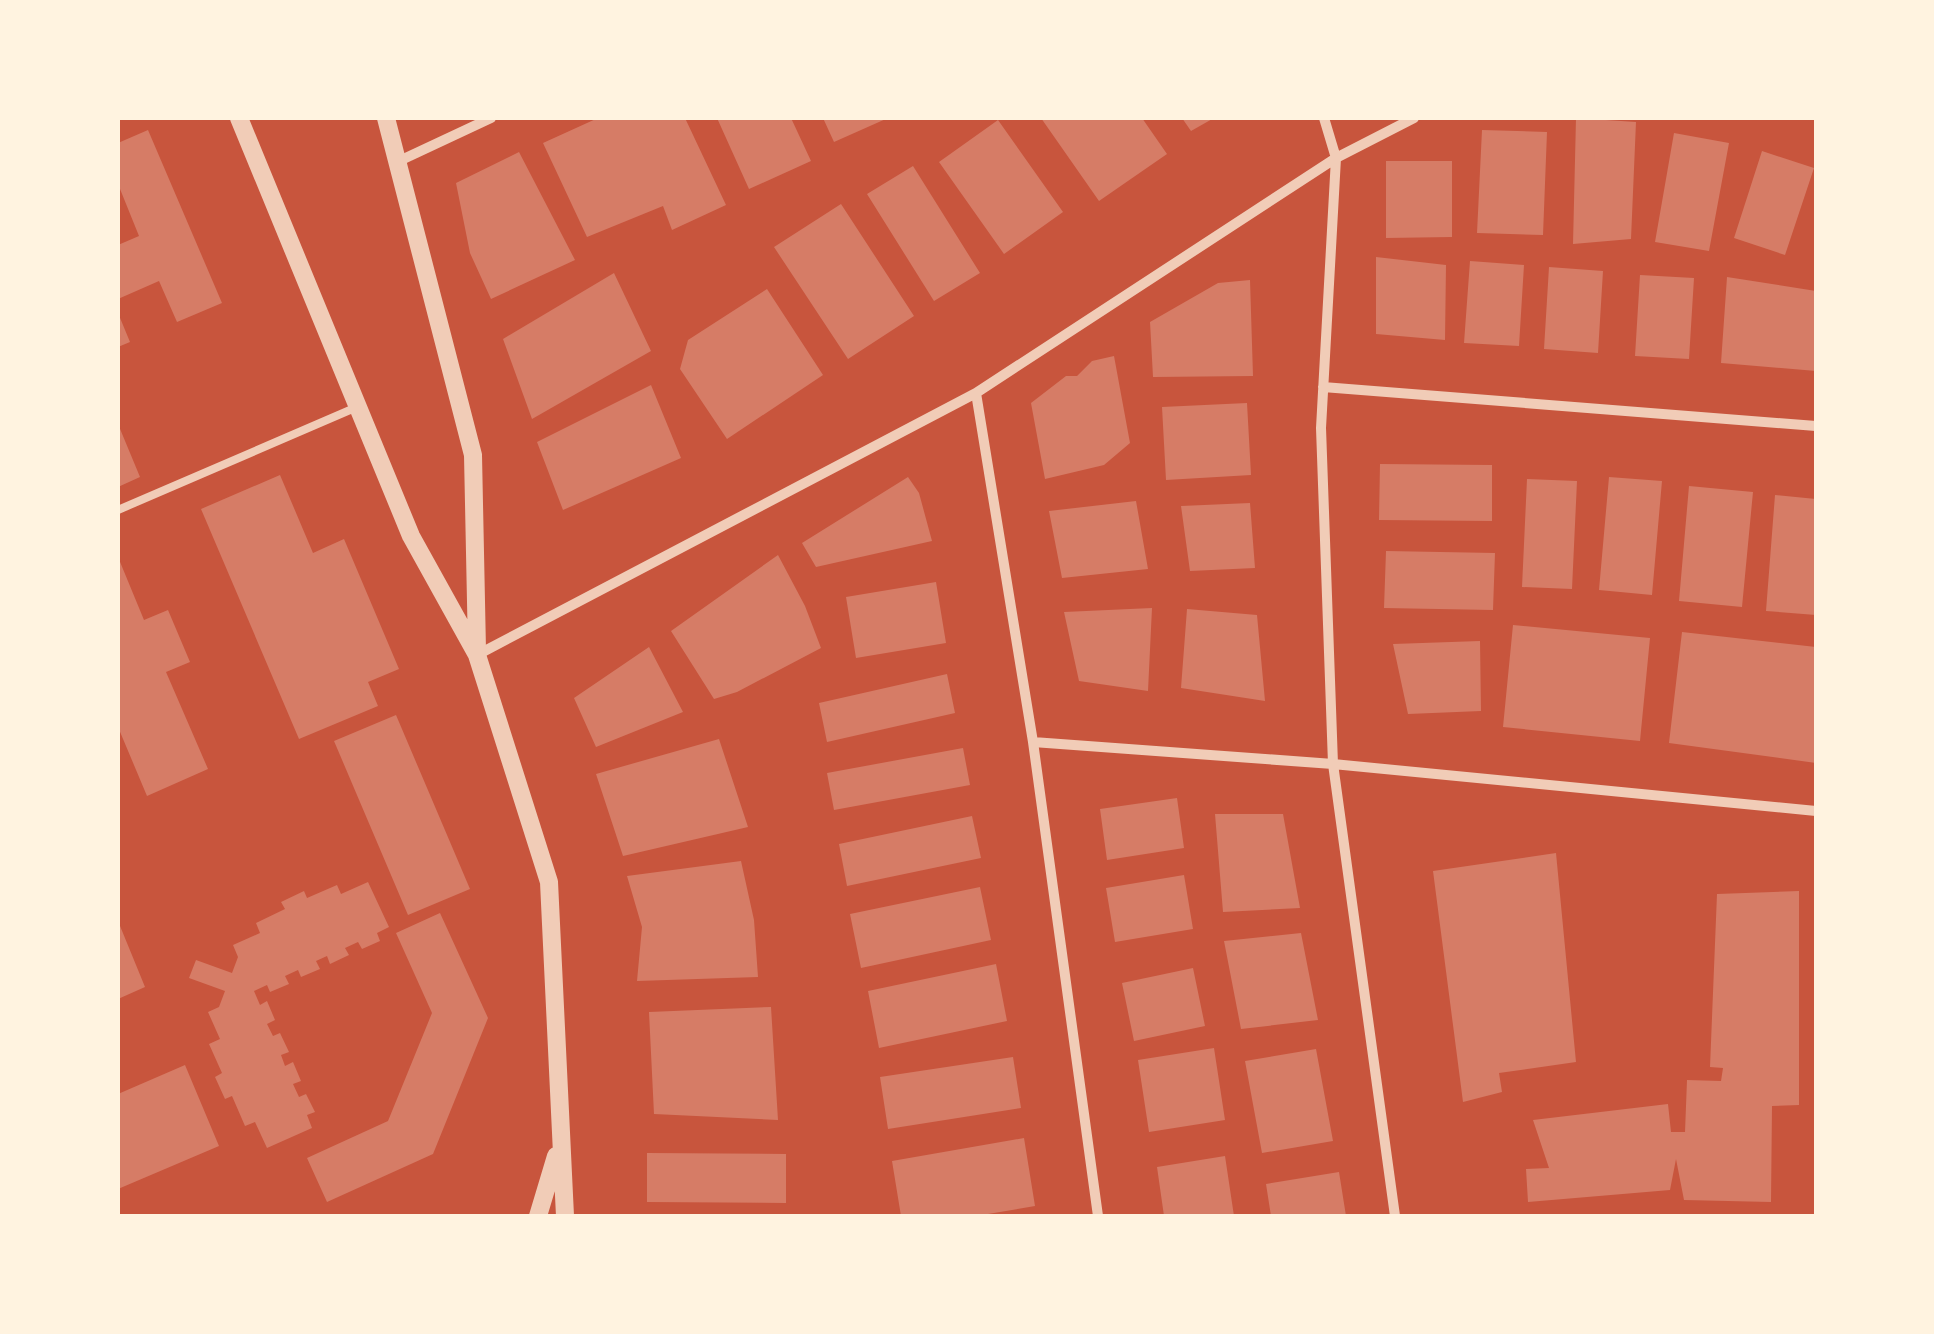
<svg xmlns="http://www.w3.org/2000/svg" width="1934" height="1334" font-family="'Archivo Narrow',sans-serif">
  <rect width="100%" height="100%" fill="#c8553d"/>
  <path fill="#d67c66" d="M598,118H685L726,205L672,230L663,206L587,237L543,143Z
    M717,118H791L811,161L749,189Z
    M823,118H888L834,142Z
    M1041,118H1142L1167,154L1099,201Z
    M1182,118H1214L1191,131Z
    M1576,118L1636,122L1631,239L1573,244Z
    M998,120L1063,212L1004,254L939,162Z
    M148,130L222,303L177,322L159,281L118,299V245L139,236L118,184V143Z
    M1482,130L1547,132L1543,235L1477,233Z
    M1674,133L1729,143L1709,251L1655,242Z
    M1762,151L1814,168L1785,255L1734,238Z
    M519,152L575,260L491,299L470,253L456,183Z
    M1386,161H1452V237L1386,238Z
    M913,166L980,273L934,301L867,194Z
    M841,204L914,316L848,359L774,247Z
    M1376,257L1446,265L1445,340L1376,334Z
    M1470,261L1524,265L1519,346L1464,343Z
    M1549,267L1603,271L1598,353L1544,349Z
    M614,273L651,351L532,419L503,339Z
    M1640,275L1694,278L1689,359L1635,356Z
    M1727,277L1816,291V371L1721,363Z
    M1250,280L1253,376L1153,377L1150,322L1218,283Z
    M767,289L823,375L727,439L680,369L688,340Z
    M118,313L130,342L118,347Z
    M1114,356L1130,443L1104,465L1045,479L1031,403L1066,376H1077L1092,361Z
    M651,385L681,458L563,510L537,442Z
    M1247,403L1251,475L1166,480L1162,407Z
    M118,424L140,477L118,487Z
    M1380,464L1492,465V521L1379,520Z
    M280,475L313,553L344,539L399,669L368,682L378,706L299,739L201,509Z
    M908,477L919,493L932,541L816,567L802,543Z
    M1609,477L1662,481L1652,595L1599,590Z
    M1527,479L1577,481L1572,589L1522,587Z
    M1689,486L1753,492L1742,607L1679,601Z
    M1775,495L1816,499V615L1766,611Z
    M1136,501L1148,569L1062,578L1049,511Z
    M1250,503L1255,568L1190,571L1181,506Z
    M1386,551L1495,553L1493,610L1384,608Z
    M778,555L805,606L821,648L737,692L714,699L671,631Z
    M118,557L144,620L168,610L190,662L166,672L208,769L147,796L118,727Z
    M936,582L946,643L856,658L846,597Z
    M1152,608L1148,691L1079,681L1064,612Z
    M1187,609L1257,615L1265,701L1181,688Z
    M1513,625L1650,638L1640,741L1503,727Z
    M1682,632L1816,647V763L1669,743Z
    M1480,641L1481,711L1408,714L1393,644Z
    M649,647L683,712L596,747L574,698Z
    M947,674L955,713L827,742L819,703Z
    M396,715L470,889L408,915L334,741Z
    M719,739L748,827L623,856L596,774Z
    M963,748L970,785L834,810L827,773Z
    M1177,798L1184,848L1107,860L1100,809Z
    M1215,814H1283L1300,908L1223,912Z
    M972,816L981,858L847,886L839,844Z
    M1556,853L1576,1062L1499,1073L1502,1092L1463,1102L1433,871Z
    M741,861L754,920L758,977L637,981L642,927L627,876Z
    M1184,875L1193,929L1115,942L1106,888Z
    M368,882L389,927L377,933L380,941L362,949L358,942L345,948L349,955L330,964L327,956L316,961L320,969L301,977L298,970L285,976L289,984L270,992L267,985L254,991L260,1005L267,1001L275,1020L267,1024L273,1036L280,1033L289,1052L281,1055L285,1066L293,1062L301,1081L293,1084L299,1097L306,1094L315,1112L307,1115L312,1128L267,1148L255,1122L245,1126L232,1096L225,1099L215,1077L222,1073L209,1044L220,1039L208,1012L219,1007L225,991L189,978L196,960L232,973L238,957L233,945L260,933L256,923L285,909L281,902L304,891L307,898L337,885L341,894Z
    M980,887L991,940L861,968L850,914Z
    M1799,891V1105L1772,1106L1771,1202L1684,1200L1676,1159L1670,1190L1528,1202L1526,1169L1549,1168L1533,1120L1668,1104L1671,1132H1685L1687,1080L1721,1081L1723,1068L1710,1067L1717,894Z
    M440,913L488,1018L433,1154L327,1202L307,1158L388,1121L432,1013L396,933Z
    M118,921L145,987L118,999Z
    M1301,933L1318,1020L1241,1029L1224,941Z
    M996,964L1007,1021L879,1048L868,991Z
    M1193,968L1205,1026L1134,1041L1122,983Z
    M771,1007L778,1120L654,1114L649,1012Z
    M1214,1048L1225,1120L1149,1132L1138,1060Z
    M1316,1049L1333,1141L1262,1153L1245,1061Z
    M1013,1057L1021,1108L888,1129L880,1077Z
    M185,1065L219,1146L118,1189V1094Z
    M1024,1138L1035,1206L976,1216H901L892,1161Z
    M647,1153L786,1154V1203L647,1202Z
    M1225,1156L1234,1216H1164L1157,1167Z
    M1339,1172L1346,1216H1271L1266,1184Z"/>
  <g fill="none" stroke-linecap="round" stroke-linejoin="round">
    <path stroke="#f1ccb7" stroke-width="8" d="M118,510L357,407"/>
    <path stroke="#f1ccb7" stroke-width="10" d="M1324,118L1336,158L1321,428L1333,764L1395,1216
      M397,162L491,118
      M1323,387L1816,426
      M976,393L1033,742L1098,1216
      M477,655L976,393L1336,158L1414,118
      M1033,742L1333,764L1816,811"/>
    <path stroke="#f1ccb7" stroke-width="18" d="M239,118L411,536L477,655L549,882L565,1216
      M386,118L473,455L477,650
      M538,1216L556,1156"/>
  </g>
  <rect width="1934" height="1334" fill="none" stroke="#fff3e0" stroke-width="240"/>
</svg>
